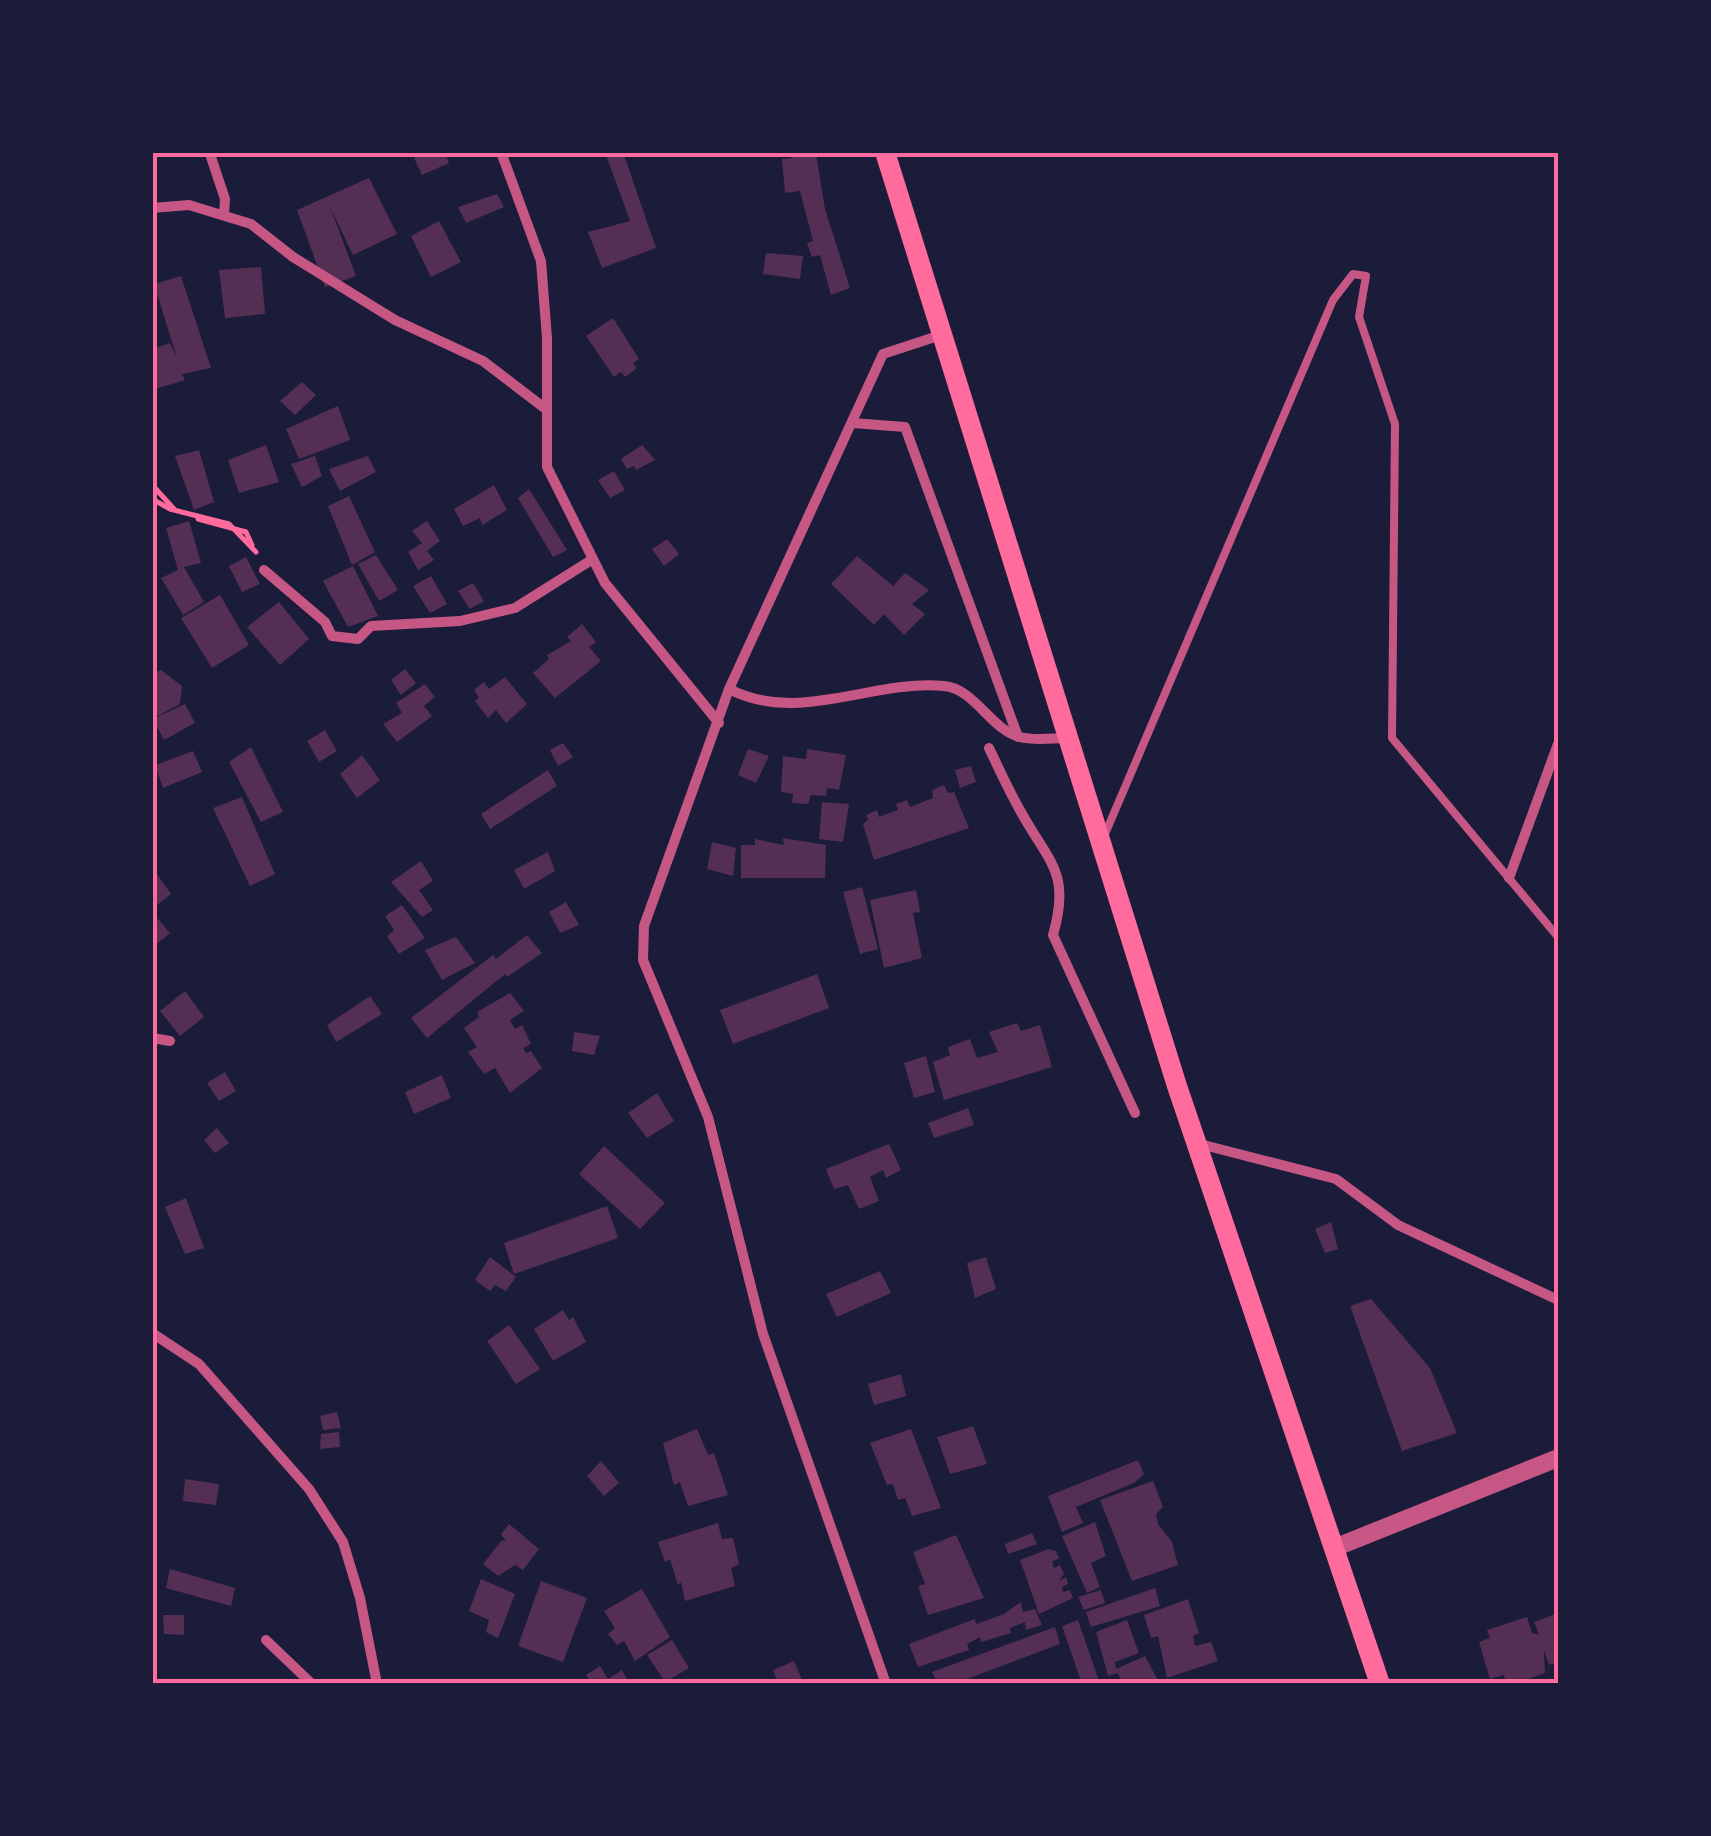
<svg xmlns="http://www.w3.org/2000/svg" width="1711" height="1836" font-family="Karla,sans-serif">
  <rect width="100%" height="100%" fill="#1b1b3a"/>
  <path fill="#542f53" d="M427,152H445L449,163L422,175L414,158Z
    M605,152H623L656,248L602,268L588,232L630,221Z
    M791,152H822V157L816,154L825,209L850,288L831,295L820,255L812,257L807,243L813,241L800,191L785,193L782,159L792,158Z
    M369,178L397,234L353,255L330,207L356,276L325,287L297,210Z
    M497,194L504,207L466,223L458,207Z
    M439,221L461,262L431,277L411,236Z
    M766,253L803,256L800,279L763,274Z
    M261,267L265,314L225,318L219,270Z
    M181,276L211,368L182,374L185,380L152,390V349L170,343L177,358L154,284Z
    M613,318L639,359L633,363L637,368L625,377L621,372L614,377L586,336Z
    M302,382L316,395L295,415L280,401Z
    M338,406L350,440L299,459L286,429Z
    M266,445L279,482L239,493L228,460Z
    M642,445L655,460L636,470L634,466L627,469L621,459Z
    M199,450L214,502L194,510L175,456Z
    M315,456L322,476L302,487L291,464Z
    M368,456L376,472L340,491L329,469Z
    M614,471L625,490L610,498L598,480Z
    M494,485L507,510L482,525L480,518L463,526L454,509Z
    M529,489L567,550L553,557L518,498Z
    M349,496L375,552L352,565L328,506Z
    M189,521L201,563L184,567L204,602L183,615L161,578L178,570L166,528Z
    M427,521L440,541L427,551L434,560L418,570L408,552L422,543L412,531Z
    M667,539L679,554L664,566L652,549Z
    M376,555L398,590L379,601L358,564Z
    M857,556L893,586L905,573L929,590L912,604L925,614L904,635L884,614L874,625L831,584Z
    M246,557L260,584L242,592L229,566Z
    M353,566L378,616L348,627L323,581Z
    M431,576L447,604L430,613L413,586Z
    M473,583L484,601L470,609L458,591Z
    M220,595L249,645L212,668L181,618Z
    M279,602L309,639L280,665L247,627Z
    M582,624L596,642L589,647L601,661L555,698L533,673L549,659L547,655L571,641L567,637Z
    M405,669L416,683L401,695L391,680Z
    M161,670L182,686L180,704L158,716L152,704V673Z
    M505,677L527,704L506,723L496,710L488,718L475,701L479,697L474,690L484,682L489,689Z
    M425,684L435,697L424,706L432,716L397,742L383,724L402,713L396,703Z
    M185,704L195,723L164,740L153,719Z
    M325,730L337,751L319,762L307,741Z
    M563,743L573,757L558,766L550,750Z
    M251,747L283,812L261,822L229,762Z
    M748,749L769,756L756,783L738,775Z
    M807,749L846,755L839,790L827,788L826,796L811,795L808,804L792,803L793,794L781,792L783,756L806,759Z
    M193,751L202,772L163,788L155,765Z
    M362,755L380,780L357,798L340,774Z
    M971,766L976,782L960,788L955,770Z
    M548,770L557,786L490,829L481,814Z
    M944,785L948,793L954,792L969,828L874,860L863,824L868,820L866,815L877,810L879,817L898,810L896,804L907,800L910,807L933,798L932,790Z
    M242,797L275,874L250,886L213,808Z
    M822,802L849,804L843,842L819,839Z
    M783,838L826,845L825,878H741V845H755V839L784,845Z
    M712,842L736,848L733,876L707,869Z
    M548,852L555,871L524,889L514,870Z
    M421,861L433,881L419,890L433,910L422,917L391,882Z
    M152,867L171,894L152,909Z
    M862,887L878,949L860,954L843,892Z
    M916,890L920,912L913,913L922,958L884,968L870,900Z
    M566,902L579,925L560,933L549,912Z
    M402,905L425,938L399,954L387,936L394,930L385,916Z
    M152,912L170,933L152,948Z
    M527,935L542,953L507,977L505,974L427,1038L411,1018L493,955L496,959Z
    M456,937L475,963L442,980L425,950Z
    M817,974L829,1008L733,1044L720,1010Z
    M185,991L204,1017L180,1036L160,1011Z
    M510,993L524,1011L510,1020L515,1029L522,1025L531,1044L523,1048L526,1053L531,1051L542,1068L510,1093L495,1068L484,1074L468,1052L477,1047L464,1028L479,1017L477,1012Z
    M370,996L382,1014L336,1042L327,1025Z
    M1017,1023L1021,1031L1040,1025L1052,1067L944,1100L933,1062L950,1055L948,1047L970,1039L977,1058L998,1052L989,1032Z
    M574,1032L600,1036L594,1055L572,1051Z
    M926,1056L935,1092L914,1098L904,1063Z
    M225,1072L236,1091L219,1101L207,1083Z
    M442,1075L451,1098L414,1114L405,1092Z
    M657,1093L674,1121L647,1138L628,1113Z
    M968,1108L974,1125L934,1138L928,1123Z
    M217,1128L229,1143L215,1153L204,1140Z
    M889,1144L901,1170L886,1178L883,1170L870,1177L879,1201L859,1209L848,1185L834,1189L826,1169Z
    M604,1146L665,1203L640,1229L579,1174Z
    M186,1198L204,1248L185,1254L165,1207Z
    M607,1206L618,1238L514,1274L504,1243Z
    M1331,1222L1338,1249L1325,1253L1315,1229Z
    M490,1257L516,1277L506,1291L495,1285L490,1291L475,1280Z
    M986,1257L996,1289L975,1298L967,1263Z
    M880,1271L891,1293L837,1317L826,1294Z
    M1371,1299L1430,1368L1457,1433L1402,1451L1350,1306Z
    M563,1310L569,1320L573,1317L586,1342L553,1361L534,1329Z
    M509,1325L540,1369L516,1384L487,1341Z
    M901,1374L906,1396L874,1405L868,1384Z
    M337,1412L341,1428L323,1430L320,1416Z
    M973,1426L987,1464L950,1474L937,1437Z
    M697,1429L708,1455L714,1453L728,1495L688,1506L680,1482L674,1485L663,1443Z
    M911,1429L941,1508L912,1516L905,1498L898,1500L893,1484L887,1485L870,1443Z
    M339,1432L340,1447L320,1449L321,1434Z
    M1138,1460L1144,1474L1134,1483L1076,1507L1083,1523L1062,1532L1048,1496Z
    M601,1461L619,1483L604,1496L587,1476Z
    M185,1479L219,1484L216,1505L183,1501Z
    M1153,1481L1163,1507L1156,1514L1158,1524L1172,1542L1178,1565L1132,1581L1100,1500Z
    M1095,1522L1106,1556L1091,1563L1100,1587L1087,1593L1062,1536Z
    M718,1523L722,1539L733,1538L739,1564L731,1568L735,1586L685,1601L681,1582L678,1585L670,1559L665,1562L658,1542Z
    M509,1524L539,1549L523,1570L515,1565L498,1576L483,1564L502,1540L506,1542L501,1534Z
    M1032,1533L1037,1544L1008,1554L1005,1544Z
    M956,1535L984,1598L928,1615L918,1586L925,1584L913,1552Z
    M1048,1549L1056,1551L1059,1558L1052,1562L1054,1568L1060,1565L1064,1574L1059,1581L1066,1577L1068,1584L1062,1587L1063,1592L1070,1590L1073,1598L1039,1614L1020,1560Z
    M170,1569L235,1588L231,1606L166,1588Z
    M481,1579L515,1594L498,1638L486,1632L489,1620L469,1611Z
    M541,1581L587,1598L563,1662L518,1646Z
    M1155,1588L1160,1606L1091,1627L1086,1612Z
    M642,1589L670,1637L635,1661L624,1641L617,1645L608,1634L615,1628L604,1611Z
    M1101,1590L1105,1603L1084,1610L1078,1597Z
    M1188,1599L1199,1633L1193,1636L1195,1646L1211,1642L1218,1661L1167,1678L1158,1636L1151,1638L1144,1615Z
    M1021,1602L1023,1612L1035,1609L1042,1625L1026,1630L1025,1622L1010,1628L1011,1633L981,1642L980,1637L967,1644L969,1650L918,1667L909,1644L975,1619L976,1624L1004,1614Z
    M1558,1613V1662L1549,1665L1544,1651L1545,1673L1514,1684H1506L1504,1675L1490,1679L1479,1642L1490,1638L1487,1630L1527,1617L1532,1633L1539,1635L1534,1622Z
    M163,1615H184V1635L164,1634Z
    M1078,1620L1100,1684H1082L1062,1626Z
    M1127,1620L1139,1653L1115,1662L1116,1669L1145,1656L1160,1684H1122L1118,1673L1108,1676L1096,1632Z
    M1055,1627L1060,1644L954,1684H938L932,1672Z
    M672,1640L689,1668L665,1682L647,1655Z
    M794,1661L804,1684H778L773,1670Z
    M600,1666L608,1679L622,1670L630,1684H592L586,1675Z"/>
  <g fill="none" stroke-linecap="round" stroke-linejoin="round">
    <path stroke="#ff6b9d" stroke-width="5" d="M154,487L174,509
      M152,499L170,509L229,524L256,552
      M198,519L246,532L252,545"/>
    <path stroke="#c65784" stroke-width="8" d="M1105,834L1333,300L1353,274L1366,276L1359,317L1395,424L1392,738L1558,937"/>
    <path stroke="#c65784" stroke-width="10" d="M501,152L541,261L547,338V467L605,583L719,723
      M211,157L225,199L224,215
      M152,208L189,205L251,224L293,257L395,320L483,361L547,410
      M853,423L905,427L1018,737
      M264,570L325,622L332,636L358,639L371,626L460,621L515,608L593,559
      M729,689C799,725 872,679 944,686C974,688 992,731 1020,737C1034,741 1053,738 1067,738
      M989,748C999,769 1009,791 1021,812C1049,863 1071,872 1053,935L1135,1113
      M1509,878L1558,744
      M152,1038L170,1041
      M1196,1143L1336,1179L1398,1225L1558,1300
      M152,1333L199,1364L309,1489L343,1542L360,1598L377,1684
      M266,1640L312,1684
      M886,1684L763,1334L708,1117L643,960L644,926L729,689L883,354L941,335"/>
    <path stroke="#c65784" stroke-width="18" d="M1334,1548L1558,1458"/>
    <path stroke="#ff6b9d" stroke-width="20" d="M885,152L1177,1086L1380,1684"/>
  </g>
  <rect width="1711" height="1836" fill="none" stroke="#1b1b3a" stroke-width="310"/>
  <rect x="155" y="155" width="1401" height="1526" fill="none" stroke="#ff6b9d" stroke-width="4"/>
</svg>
